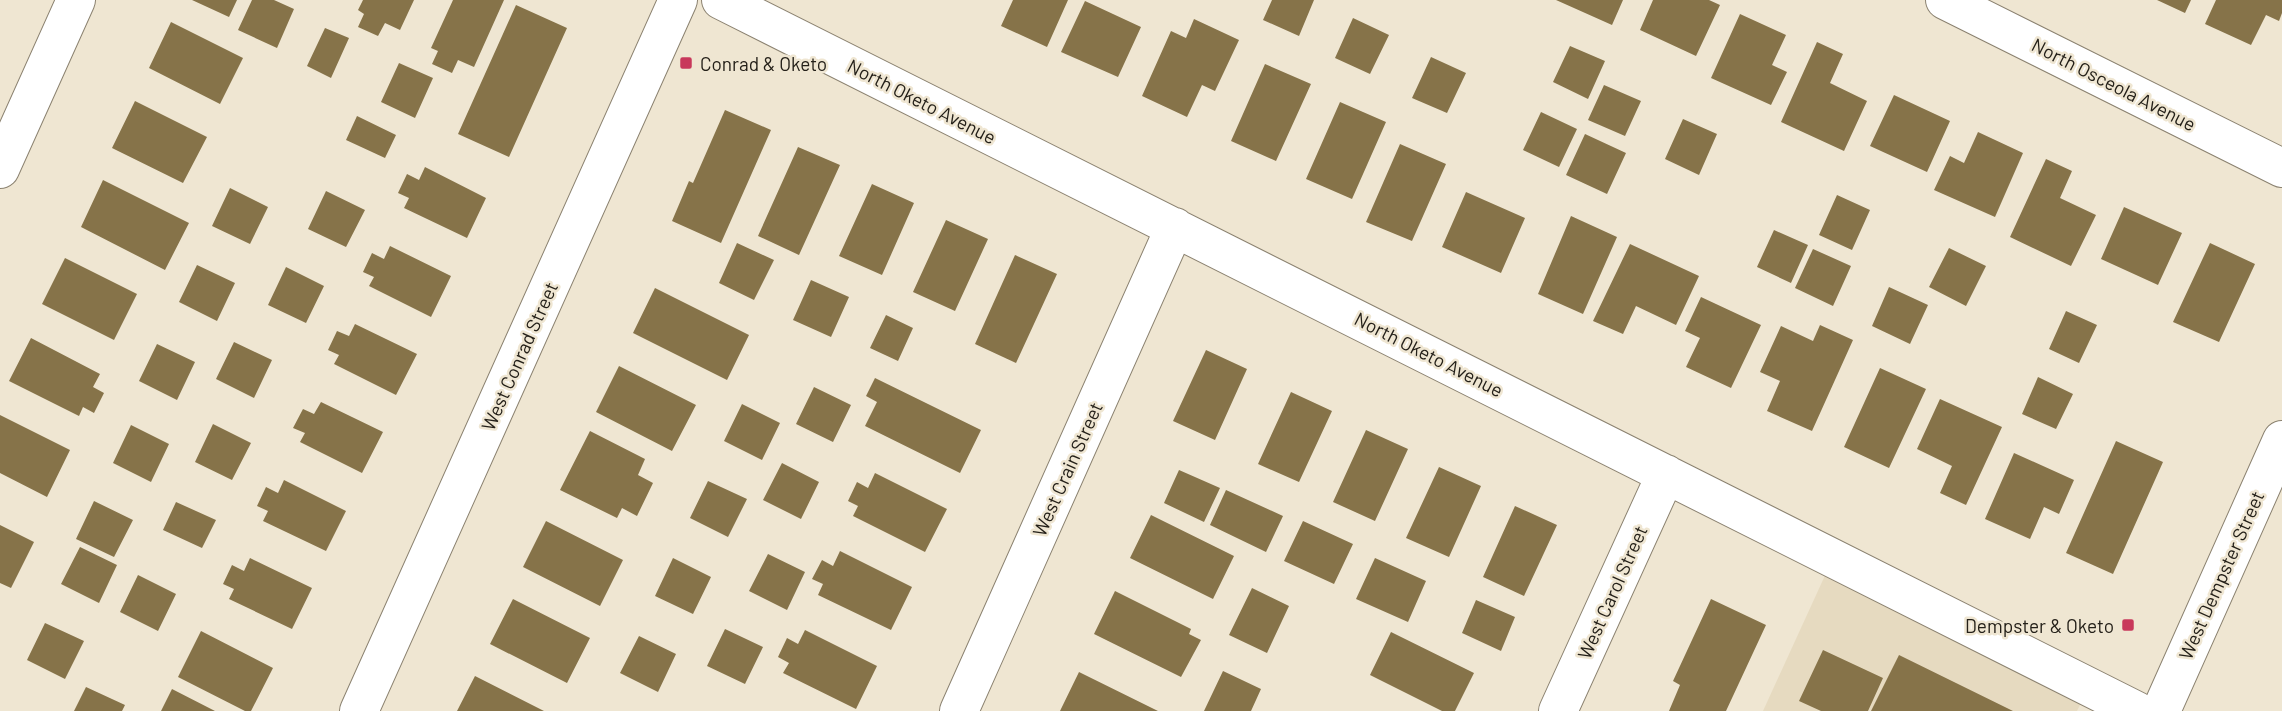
<svg xmlns="http://www.w3.org/2000/svg" width="2282" height="711" font-family="Barlow,sans-serif">
  <rect width="100%" height="100%" fill="#efe6d2"/>
  <path fill="#e6dac0" d="M1833,558L2092,680L2077,711H1763Z"/>
  <path fill="#867349" d="M192,0H237L229,17Z
    M252,0H274L294,9L277,48L238,30Z
    M363,0H414L400,30L385,23L378,36L358,27L364,14L358,10Z
    M453,0H504L474,67L458,60L452,73L432,64L438,51L431,48Z
    M1013,0H1068L1047,47L1001,26Z
    M1272,0H1314L1299,36L1263,20Z
    M1556,0H1623L1612,25Z
    M1653,0H1709L1720,5L1696,56L1640,30Z
    M2157,0H2191L2185,13Z
    M2216,0H2282V13L2279,21L2266,15L2251,45L2205,24Z
    M1085,1L1141,27L1118,77L1061,52Z
    M516,5L567,28L509,157L458,134Z
    M1740,14L1786,35L1772,65L1787,72L1771,105L1711,78Z
    M1353,18L1389,35L1370,74L1335,58Z
    M1194,19L1239,40L1215,91L1202,85L1187,117L1142,96L1171,31L1186,38Z
    M171,22L243,58L220,104L149,68Z
    M325,28L349,38L331,78L307,66Z
    M1817,42L1843,54L1830,83L1867,101L1844,151L1781,122Z
    M1570,46L1605,61L1588,99L1553,82Z
    M1431,57L1466,73L1447,113L1412,98Z
    M399,63L433,78L415,118L381,102Z
    M1265,64L1311,84L1276,161L1231,141Z
    M1604,85L1641,101L1625,136L1588,120Z
    M1894,95L1950,121L1927,172L1870,146Z
    M135,101L207,137L183,183L112,148Z
    M1340,102L1386,122L1352,199L1306,179Z
    M725,110L771,130L721,243L672,221L689,181L693,183Z
    M1541,112L1577,129L1559,167L1523,150Z
    M357,116L396,135L385,158L346,140Z
    M1683,119L1717,134L1699,175L1665,159Z
    M1978,132L2023,153L1995,217L1934,190L1950,156L1964,163Z
    M1585,134L1626,153L1607,194L1566,175Z
    M1400,144L1446,164L1412,241L1366,222Z
    M798,147L840,165L799,255L758,236Z
    M2046,159L2072,171L2060,198L2096,215L2071,266L2010,237Z
    M425,167L486,198L467,238L404,208L409,198L398,193L407,174L419,180Z
    M103,180L189,223L165,270L81,227Z
    M872,184L914,203L882,275L839,256Z
    M230,188L268,207L250,244L212,226Z
    M326,191L365,210L346,247L308,229Z
    M1466,192L1525,218L1501,273L1442,247Z
    M1837,195L1870,210L1852,250L1819,235Z
    M2124,207L2182,233L2158,285L2101,259Z
    M1571,216L1617,237L1583,314L1538,294Z
    M946,220L988,239L955,311L913,292Z
    M1774,230L1808,245L1791,283L1757,267Z
    M737,243L774,260L754,300L719,283Z
    M2210,243L2255,264L2219,342L2173,322Z
    M1630,244L1699,276L1676,325L1636,306L1623,334L1593,321Z
    M390,246L451,276L431,317L369,286L374,277L363,272L372,253L384,259Z
    M1949,248L1986,266L1966,306L1929,287Z
    M1813,249L1851,266L1833,306L1795,288Z
    M1015,255L1057,274L1016,363L975,344Z
    M65,258L137,294L114,340L42,304Z
    M197,265L235,283L217,321L179,302Z
    M286,267L324,286L306,323L268,305Z
    M811,280L849,297L831,337L793,320Z
    M1889,287L1928,305L1910,344L1872,326Z
    M655,288L749,335L727,380L633,333Z
    M1701,297L1761,325L1731,388L1686,367L1700,338L1685,331Z
    M2066,311L2097,325L2079,363L2049,349Z
    M886,315L913,328L898,361L870,348Z
    M355,324L417,354L396,395L334,364L339,355L328,350L337,331L349,336Z
    M1820,325L1853,340L1812,431L1767,411L1780,381L1760,372L1781,326L1813,341Z
    M31,338L100,374L93,387L104,393L94,413L83,407L79,416L9,381Z
    M234,342L272,360L254,398L216,379Z
    M157,344L195,362L177,400L139,381Z
    M1206,350L1247,369L1215,440L1173,421Z
    M619,366L696,405L672,451L596,412Z
    M1880,368L1926,389L1889,468L1844,447Z
    M2038,377L2073,394L2056,429L2022,414Z
    M875,378L981,430L960,473L865,426L877,402L866,396Z
    M814,387L851,405L833,442L796,424Z
    M1291,392L1332,411L1299,482L1258,464Z
    M1940,399L2002,427L1966,505L1940,493L1952,466L1917,449Z
    M321,402L383,432L362,473L300,442L305,433L293,428L303,409L314,414Z
    M742,404L780,423L762,460L724,441Z
    M0,415L70,450L47,497L0,473Z
    M213,424L251,443L232,480L195,462Z
    M131,425L169,444L151,482L113,463Z
    M1366,430L1408,449L1375,521L1333,502Z
    M590,431L645,459L638,475L653,483L637,516L622,508L617,518L560,490Z
    M2116,441L2163,462L2113,574L2066,553Z
    M2014,453L2074,480L2059,514L2044,507L2030,539L1985,519Z
    M782,463L819,482L801,519L763,500Z
    M1439,467L1481,486L1449,557L1406,538Z
    M1179,470L1220,488L1204,522L1164,503Z
    M875,473L947,509L925,552L853,516L858,506L848,501L857,482L868,488Z
    M284,480L346,511L326,551L263,521L268,511L257,506L266,487L278,493Z
    M708,481L747,499L728,537L690,518Z
    M1226,490L1283,516L1266,552L1210,525Z
    M94,501L133,520L114,557L76,539Z
    M176,502L216,520L202,548L163,530Z
    M1515,506L1557,525L1524,596L1483,577Z
    M1151,515L1234,556L1213,599L1130,558Z
    M546,521L623,560L600,606L523,567Z
    M1303,521L1353,544L1334,584L1284,561Z
    M0,525L34,542L11,588L0,583Z
    M80,547L117,565L99,603L61,584Z
    M840,551L912,587L891,630L818,595L823,584L812,579L822,560L833,566Z
    M768,554L805,572L787,610L749,591Z
    M250,558L312,588L292,629L229,599L234,589L223,584L232,565L244,571Z
    M673,558L711,577L693,614L655,596Z
    M1375,558L1426,581L1408,622L1356,599Z
    M138,575L176,594L158,631L120,612Z
    M1252,588L1289,606L1267,653L1229,635Z
    M1115,591L1191,629L1189,634L1201,640L1181,677L1094,634Z
    M513,599L590,638L567,683L490,644Z
    M1711,599L1766,625L1726,711H1669L1680,685L1673,681Z
    M1476,600L1515,617L1501,651L1462,633Z
    M45,623L84,641L65,679L27,660Z
    M725,629L763,647L745,684L707,666Z
    M805,630L877,666L856,709L783,673L789,663L778,657L787,638L798,644Z
    M201,631L273,668L251,711H245L178,677Z
    M1391,632L1474,673L1455,711H1442L1370,675Z
    M639,636L676,654L658,692L620,673Z
    M1823,650L1883,678L1868,711H1821L1799,701Z
    M1899,655L2013,711H1871Z
    M1223,671L1261,689L1251,711H1204Z
    M1079,672L1158,711H1060Z
    M475,676L544,711H457Z
    M86,687L125,705L122,711H74Z
    M172,689L215,711H161Z"/>
  <g fill="none" stroke-linecap="round" stroke-linejoin="round">
    <defs>
      <path id="minor" d="M721,0L2137,711
        M1945,0L2282,168
        M0,169L76,0
        M359,711L678,0
        M959,711L1175,227
        M1558,711L1666,474"/>
      <path id="major" d="M2161,711L2282,440"/>
    </defs>
    <use href="#minor" stroke="#8b8270" stroke-width="40"/>
    <use href="#major" stroke="#8b8270" stroke-width="40"/>
    <use href="#minor" stroke="#fff" stroke-width="38"/>
    <use href="#major" stroke="#fff" stroke-width="38"/>
  </g>
  <g fill="#c8385b" stroke="#efe6d2" stroke-width="2.5">
    <rect x="679" y="56" width="14" height="14" rx="3.5"/>
    <rect x="2121" y="618" width="14" height="14" rx="3.5"/>
  </g>
  <g text-anchor="middle" dominant-baseline="central" stroke-width="5" stroke-linejoin="round" paint-order="stroke">
    <g font-size="19" fill="#242019" stroke="#efe6d2" text-anchor="start">
      <text x="700" y="63">Conrad &amp; Oketo</text>
      <text x="2114" y="625" text-anchor="end">Dempster &amp; Oketo</text>
    </g>
    <g font-size="19" fill="#242019" stroke="#efe6d2">
      <text transform="translate(2114 84) rotate(27)">North Osceola Avenue</text>
      <text transform="translate(922 101) rotate(27)">North Oketo Avenue</text>
      <text transform="translate(1429 354) rotate(27)">North Oketo Avenue</text>
      <text transform="translate(519 356) rotate(-66)">West Conrad Street</text>
      <text transform="translate(1067 469) rotate(-66)">West Crain Street</text>
      <text transform="translate(2221 575) rotate(-66)">West Dempster Street</text>
      <text transform="translate(1612 592) rotate(-66)">West Carol Street</text>
    </g>
  </g>
</svg>
